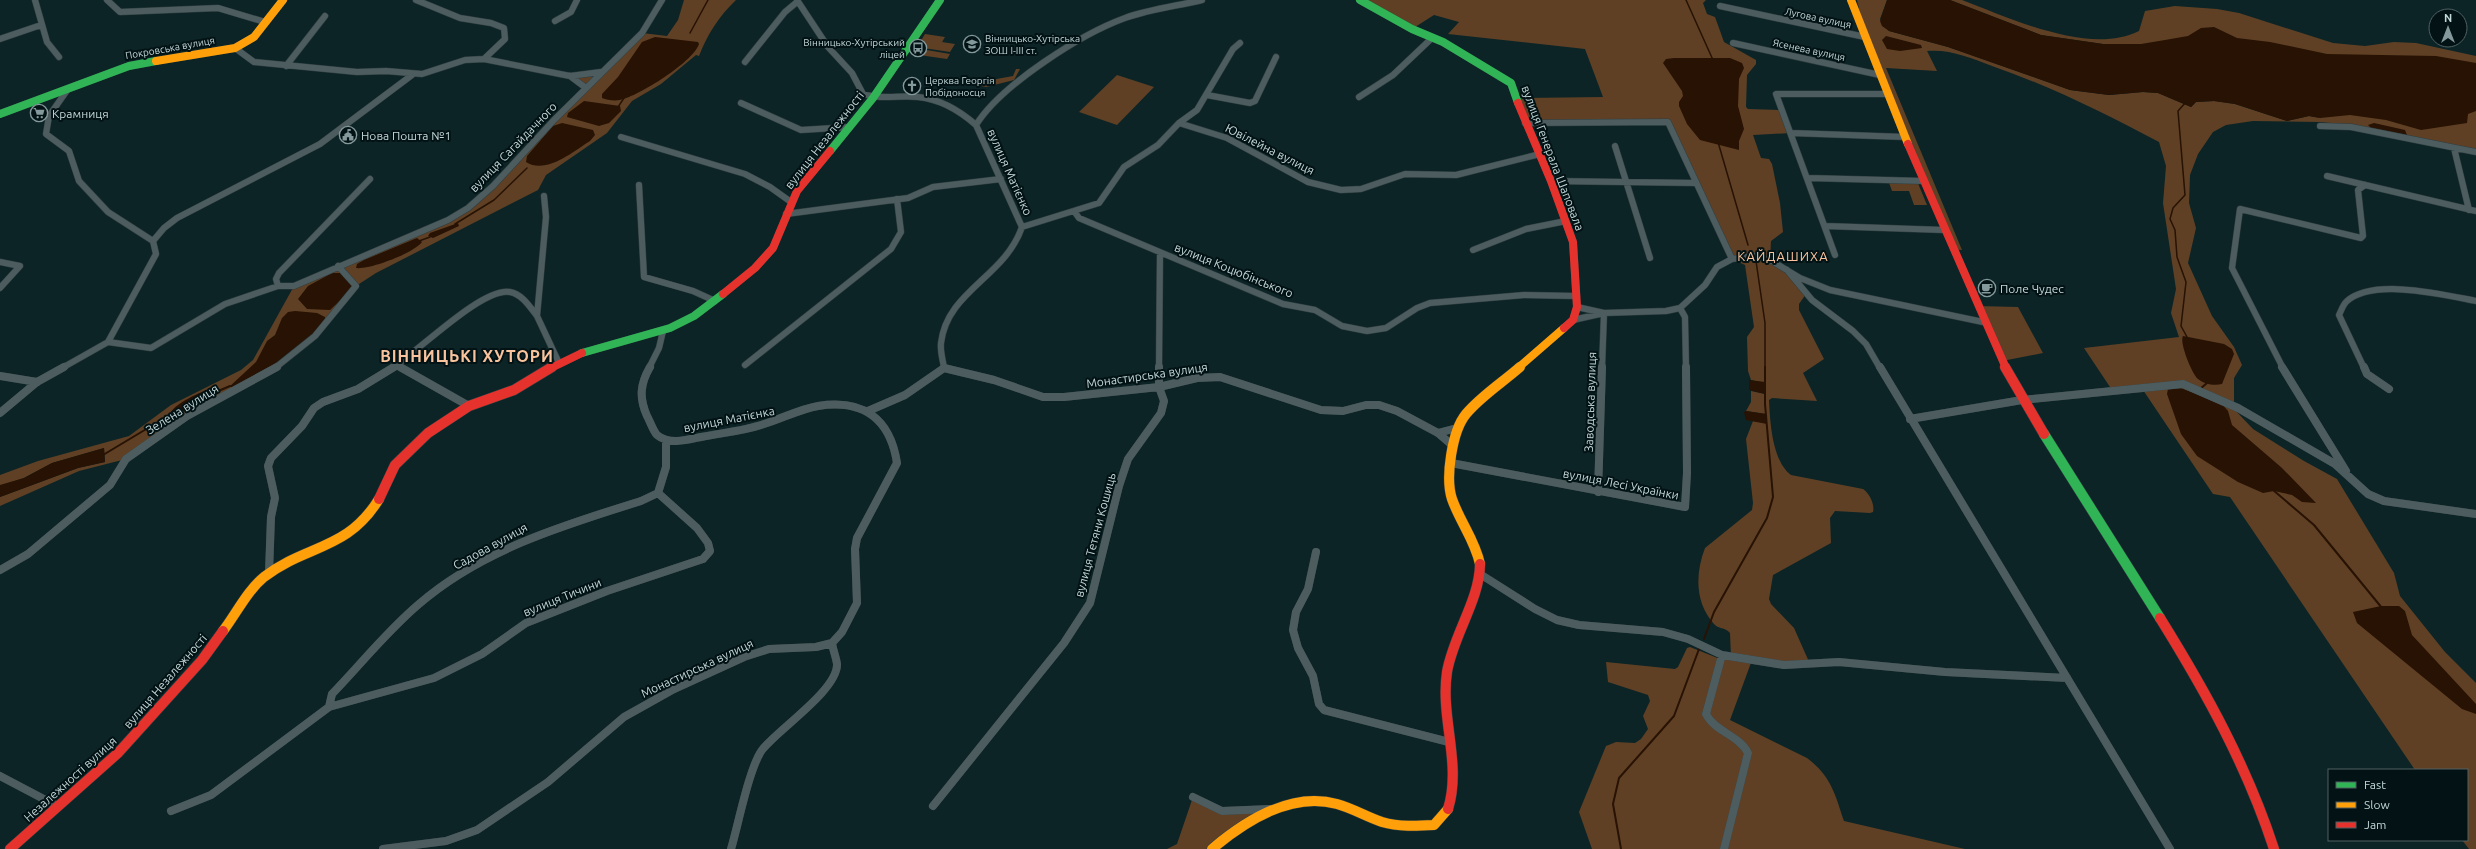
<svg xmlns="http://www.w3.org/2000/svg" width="2476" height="849" font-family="Ubuntu,sans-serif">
  <rect width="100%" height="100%" fill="#0c2426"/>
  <path fill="#5f4025" d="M684,0H736C719,16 707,35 699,56L696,55L661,84L632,101L607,133L546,175L538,190L376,273L356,286L315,336L187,416L126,459L79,471L0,506V497L78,468L105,462L104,448L52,463L24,478L3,485H0V475L38,461L129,436L171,405L241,370L253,360L294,286L414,234L468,208L585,88L570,76L601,72L642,33L667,36L678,20Z
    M1360,0H1706L1703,3L1707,14L1715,17L1724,42L1756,60V64L1747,75L1746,107L1748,109L1782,110L1791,133L1753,135L1761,158L1769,159L1772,164L1780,203L1783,232L1771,241L1770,260L1780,265L1806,294L1799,304V310L1824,359L1803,373L1817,401L1772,398L1769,400C1770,421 1772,461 1791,475L1863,489C1869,493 1875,504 1873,512L1870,513L1835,511L1830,518L1831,543L1773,575L1769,599L1771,604L1794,628L1810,664L1752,660L1730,720L1807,758C1831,776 1835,794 1844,821L1965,849H1592L1579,812L1606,746L1616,742L1635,743L1641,739L1648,729L1643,716L1650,701L1648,695L1608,682L1606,662L1675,669L1678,667L1687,648L1690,647L1720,659L1731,657L1730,633C1725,627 1718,629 1714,624C1695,603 1695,574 1705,548L1752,510L1753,503L1746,439L1753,421L1767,423L1766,414L1746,411L1751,402V391L1765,394V383L1751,380L1748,371L1747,337L1754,327L1745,265L1732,259L1668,122L1525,123L1517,98L1603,97L1585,49L1448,34L1459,22L1434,15L1412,29Z
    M1857,0H1887L1880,19L1889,31L1948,47L2070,90L2109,95L2143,92L2158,93L2191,107L2196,102L2214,101L2235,104L2287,121L2309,116L2320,118L2142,46L2103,44L2041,35L1950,0H1962C2010,18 2089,56 2139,31L2145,11L2175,6L2217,9L2239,13L2333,43L2365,46L2394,42L2416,43L2476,56V149L2350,125L2320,122L2253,121L2226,125L2213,132L2198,154L2190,175L2189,203L2196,228L2188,263L2212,316L2234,347L2242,365L2234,378V409L2253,429L2304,461L2337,479L2394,573L2400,596L2445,652L2476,683V849H2469L2462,840H2467V770H2415L2230,497L2213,494L2143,390L2114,393L2084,348L2179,337L2171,313L2176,289L2163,203L2166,166L2159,142C2104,113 2050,86 1992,66C1971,58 1950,49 1927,51L1937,71L1886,68L1962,250L1952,249L1861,17Z
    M925,34L945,37L942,42L955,44L950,52L917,47Z
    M915,48L950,54L947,59L912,54Z
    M1016,69H1020L1014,80L986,87L977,85L980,82L1013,76Z
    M1117,75L1154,87L1117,125L1079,112Z
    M1888,180L1917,181L1927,205H1914L1909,191H1892Z
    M1977,306L2018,307L2043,353L2002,361Z
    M1193,797L1220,810L1274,809L1212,849H1167L1177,844Z"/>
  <path fill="#271203" d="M1887,0H1950L2041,35L2103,44H2141L2165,40L2188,36L2201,28L2214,27L2237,38L2270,42L2327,54L2436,56L2476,63V111L2468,114L2467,123L2421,130L2386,120L2350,115L2320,118L2309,116L2287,121L2235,104L2214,101L2196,102L2191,107L2158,93L2143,92L2109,95L2070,90L1948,47L1889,31L1882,26L1880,21Z
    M1886,36L1921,45L1922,48L1900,51L1887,49L1882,40Z
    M655,37L698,42L699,44C693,62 639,96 620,100C614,101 607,100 602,98V94L618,77L642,42Z
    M1674,58H1730L1742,63L1744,68L1739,79L1738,106L1744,129L1739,141V150L1700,140L1687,124L1679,106V102L1683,96L1682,91L1663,63L1666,59Z
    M584,101L620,106L621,111L609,123L599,126L567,117L568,113Z
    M562,123L593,130L595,135L590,141C574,151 546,175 526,162L527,156L553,126Z
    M2374,123L2405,130L2407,135L2371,128L2368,125Z
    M458,223L459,226L433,238L428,236L430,233Z
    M417,238L422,242C414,253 369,270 356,268L357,264L364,260Z
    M332,273H341L352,285L351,290L330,310L307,309L298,299L308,286Z
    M295,311L317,313L325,317V320L303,346L277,364L235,387H229L256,362L267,341L275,335L282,318L288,312Z
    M2183,336L2224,344L2232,349L2234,354L2222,384C2214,386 2204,384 2198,379C2192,374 2179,342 2183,336Z
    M1749,380L1765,382V394L1749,390Z
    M2178,387L2221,403L2228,411L2232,425L2282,468L2316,503L2302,502L2292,495L2274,491L2263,493L2238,482L2197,456L2181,434L2167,394L2168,389Z
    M213,388H216L218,392C215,398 181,413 172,416L170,414C173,404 202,391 213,388Z
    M1746,411L1766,414L1767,424L1746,420L1744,412Z
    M104,448L105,462L78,468L0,497V485L24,478L52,463Z
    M2381,606H2399L2405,611L2412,635L2476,704V714L2462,709L2357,623L2353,612Z"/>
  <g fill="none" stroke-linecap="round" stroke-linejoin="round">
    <path stroke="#271203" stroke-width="1.5" d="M1686,0L1713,60
      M690,33L708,0
      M2186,102L2178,111L2185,195L2173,208L2170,219L2175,230L2177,257L2186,282L2181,326L2187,337
      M618,107L624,98
      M1718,142L1748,245
      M455,224L494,200L527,168
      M419,241L430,237
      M1756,261L1765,323V368"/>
    <path stroke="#271203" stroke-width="2" d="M2200,389L2207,383L2206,381
      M216,392L230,386
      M103,455L173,413
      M2273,490L2314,525L2382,608
      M1704,639L1714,612L1767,518L1773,497L1765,404V367
      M1621,849L1613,804L1619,778L1674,716L1699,649"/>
    <defs>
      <path id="street-far1" d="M35,0L47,42L59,57
        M107,0L120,12L218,8L265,22
        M416,0L460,18L491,23L504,28L505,39L484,59
        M797,0L828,47L852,73L863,94C882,100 899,95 918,97C940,99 960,111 976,125
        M1720,6L1865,37
        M555,21L571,12L577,0
        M0,39L41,25
        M1733,43L1880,75
        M235,48L254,62L357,72L386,71L422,74L465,60L484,59L570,76L601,72
        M745,62L785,12L797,2
        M286,66L325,16
        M570,76L586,88
        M1207,95L1250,103L1255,101L1276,57
        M1359,97L1393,75L1432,38
        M741,103L801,130L850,127
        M1179,123L1227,138L1308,182L1341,190L1361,189L1405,174L1456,175L1540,154
        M1525,123L1668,122L1732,259
        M2320,126L2351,127L2476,152
        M1791,133L1905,137
        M621,137L745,174L770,187L791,202
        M1615,146L1650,258
        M2454,148L2469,210
        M2327,176L2476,211
        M1808,178L1923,181
        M1551,181L1696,183
        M639,185L644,277L693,291L715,301
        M544,196L546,217L537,316L559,363
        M1074,211L1079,218L1283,304L1315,310L1342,326L1367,331L1386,328L1417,308L1430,303L1524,295L1576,296
        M786,214L908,198L933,187L1001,179
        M1825,226L1944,230
        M1022,227L1099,203L1124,167L1158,145L1179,123L1197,110L1233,49L1240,43
        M153,241L164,228L177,218L320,144L412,75
        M1473,250L1526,229L1566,221
        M1835,255L1776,94H1888
        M0,262L20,266L0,288
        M1787,270L1812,300L1853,331L1866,344L1880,368
        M278,286L276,279L279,273L370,179
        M1577,307L1604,313L1602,368
        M1680,308L1685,317L1686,368
        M1573,320L1604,313L1666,311L1680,308L1705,285L1717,267L1732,259L1754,256L1770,260L1800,278L1830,290L1983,322
        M108,342L151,348L225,304L278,286H294L448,220L468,208L493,186L554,120L642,33L662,0
        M397,365L402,368
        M745,365L891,249L901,232L897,199
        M62,368L108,342L156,254L153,241L108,212L79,181L69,151L46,134L49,116L68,89
        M275,368L315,336L356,286L338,266
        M392,368C418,352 482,287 510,292C522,294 530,307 537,316
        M649,368L659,348L663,331
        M944,368C943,360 940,352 941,343C947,291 1005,277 1022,227L976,125C1001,85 1081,34 1125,18C1150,9 1177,6 1202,0
        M1159,368L1160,253
        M2283,368L2232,268L2240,209L2361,238L2363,236L2358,190L2365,185
        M2364,368L2339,315C2341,311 2343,305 2346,302C2372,277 2445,295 2476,301"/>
      <path id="street" d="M400,367L469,406
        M1880,367L2170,849
        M2282,367L2346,471
        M2364,367L2367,374L2389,389
        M0,376L37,382
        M868,411L905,395L944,368L994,380L1043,397H1064L1159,387L1197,378L1220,377L1321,410L1343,411L1366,405H1379L1397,411L1438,433L1452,445
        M0,413L37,382L64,367
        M1910,419L2022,400L2183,384L2238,408L2335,464L2368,494L2384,501L2476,514
        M1438,433L1457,428
        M1451,463L1685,507L1687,473L1686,367
        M1598,492L1602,367
        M1316,552L1308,589L1296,612L1293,630L1298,648L1313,676L1319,704L1324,710L1449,742
        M0,570L28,554L110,485L126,459L187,416L277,367
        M269,573L271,517L275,498L268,466L271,458L302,426L314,408L323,402L358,389L394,367
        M1480,574L1535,609L1557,620L1579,625L1663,632L1688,639L1722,655L1784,665L1839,662L1945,672L2067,678
        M1722,655L1706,714C1715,732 1739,735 1748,753L1724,849
        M329,707L332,694C361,664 387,631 419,604C481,550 564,525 641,501L658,493L666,467V440
        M0,776L57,806
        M1193,797L1222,811L1270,809
        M933,806L1064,643L1090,603L1119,486L1128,459L1161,413L1164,401L1159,387V367
        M171,811L211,795L329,707L434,678L482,654L526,623L607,591L703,559L710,551L708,543L697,528L658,493
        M383,849L446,841L477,830L548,782L624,717L674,689L744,657L769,649L816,647L832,643L842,632L857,603L855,549L857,538L897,463C890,418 863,399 818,406C800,409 781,419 764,424C744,431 721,433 701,437C687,440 669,445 657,435C653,431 650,421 647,416C639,398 640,384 650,367
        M731,849C738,826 749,768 762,750C777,730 838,690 837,664C836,657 833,650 832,643"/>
      <path id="fast-far1" d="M1360,0L1412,29L1443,42L1511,83L1518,103
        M0,114L129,66L156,61
        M830,151L873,98L940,0
        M582,353L670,328L694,316L723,294"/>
      <path id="fast" d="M2044,434L2160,618"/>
      <path id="slow-far1" d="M1851,0L1908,144
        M156,61L235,48L254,37L283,0
        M1518,368L1564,328"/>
      <path id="slow" d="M1480,564C1475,540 1460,522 1452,499C1445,478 1452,431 1466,414C1481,396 1503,382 1520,367
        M223,631C236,614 247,591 264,577C307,544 347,551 379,499
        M1212,849C1245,821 1291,791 1337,804C1352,808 1367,817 1382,822C1399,827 1417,826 1434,825L1448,809"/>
      <path id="jam-far1" d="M1518,103L1551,181L1573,242L1577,307L1573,320L1564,328
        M1908,144L2006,368
        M723,294L755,268L773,248L797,191L830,151
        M551,368L582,353"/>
      <path id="jam" d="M2005,367L2044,434
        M379,499L395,465L428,433L469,406L514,390L552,367
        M2160,618C2206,692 2247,766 2274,849
        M1448,809C1462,764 1440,718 1447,672C1453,636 1480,599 1480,564
        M10,849L118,753L202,660L223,631"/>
    </defs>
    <use href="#street-far1" stroke="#2f3e40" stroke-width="7"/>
    <use href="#street" stroke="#2f3e40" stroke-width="8"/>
    <use href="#fast-far1" stroke="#2f3e40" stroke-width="8"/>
    <use href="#fast" stroke="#2f3e40" stroke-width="11"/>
    <use href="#slow-far1" stroke="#2f3e40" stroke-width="8"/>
    <use href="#slow" stroke="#2f3e40" stroke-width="11"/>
    <use href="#jam-far1" stroke="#2f3e40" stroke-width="8"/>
    <use href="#jam" stroke="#2f3e40" stroke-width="11"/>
    <use href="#street-far1" stroke="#4d5c5e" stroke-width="6"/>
    <use href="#street" stroke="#4d5c5e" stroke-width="8"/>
    <use href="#fast-far1" stroke="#30b455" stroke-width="8"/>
    <use href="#fast" stroke="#30b455" stroke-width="10"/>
    <use href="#slow-far1" stroke="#ff9f0a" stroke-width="8"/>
    <use href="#slow" stroke="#ff9f0a" stroke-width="10"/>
    <use href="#jam-far1" stroke="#e5322d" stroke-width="8"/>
    <use href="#jam" stroke="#e5322d" stroke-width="10"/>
  </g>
  <defs>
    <symbol id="school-ring" viewBox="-11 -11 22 22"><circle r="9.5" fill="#031214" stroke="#83999b" stroke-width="1.5"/><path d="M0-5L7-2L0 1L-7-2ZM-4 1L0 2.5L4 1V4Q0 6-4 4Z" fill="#83999b"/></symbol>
    <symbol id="bus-ring" viewBox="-11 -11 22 22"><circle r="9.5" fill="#031214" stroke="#83999b" stroke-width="1.5"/><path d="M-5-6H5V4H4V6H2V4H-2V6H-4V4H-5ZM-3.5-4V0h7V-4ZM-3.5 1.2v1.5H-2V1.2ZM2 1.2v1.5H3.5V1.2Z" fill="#83999b"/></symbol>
    <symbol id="church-ring" viewBox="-11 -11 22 22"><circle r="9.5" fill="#031214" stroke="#83999b" stroke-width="1.5"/><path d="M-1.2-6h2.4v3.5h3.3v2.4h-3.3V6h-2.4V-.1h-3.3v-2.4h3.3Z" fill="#83999b"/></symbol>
    <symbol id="supermarket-ring" viewBox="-11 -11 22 22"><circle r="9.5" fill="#031214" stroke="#83999b" stroke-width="1.5"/><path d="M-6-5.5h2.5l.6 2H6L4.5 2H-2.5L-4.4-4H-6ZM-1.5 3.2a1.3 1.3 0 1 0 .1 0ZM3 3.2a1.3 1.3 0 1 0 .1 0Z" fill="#83999b"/></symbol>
    <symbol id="civic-ring" viewBox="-11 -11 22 22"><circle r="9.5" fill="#031214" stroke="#83999b" stroke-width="1.5"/><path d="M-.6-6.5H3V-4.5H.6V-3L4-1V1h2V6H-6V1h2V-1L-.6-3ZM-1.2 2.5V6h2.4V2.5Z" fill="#83999b"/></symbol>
    <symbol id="cafe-ring" viewBox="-11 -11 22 22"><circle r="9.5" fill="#031214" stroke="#83999b" stroke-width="1.5"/><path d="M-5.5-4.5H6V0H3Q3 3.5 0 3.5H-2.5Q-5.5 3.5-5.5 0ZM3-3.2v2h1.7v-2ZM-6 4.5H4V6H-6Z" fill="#83999b"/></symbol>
  </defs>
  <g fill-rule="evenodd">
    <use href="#school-ring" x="962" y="34" width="20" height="20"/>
    <use href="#bus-ring" x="908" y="38" width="20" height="20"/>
    <use href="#church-ring" x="902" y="76" width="20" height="20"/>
    <use href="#supermarket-ring" x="29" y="103" width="20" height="20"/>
    <use href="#civic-ring" x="338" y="125" width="20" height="20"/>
    <use href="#cafe-ring" x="1977" y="278" width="20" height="20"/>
  </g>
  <g text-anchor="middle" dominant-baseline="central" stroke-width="4" stroke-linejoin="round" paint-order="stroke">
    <g font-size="10" fill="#c3d8da" stroke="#031214">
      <text transform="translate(1818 18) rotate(12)">Лугова вулиця</text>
      <text transform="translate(170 48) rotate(-10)">Покровська вулиця</text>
      <text transform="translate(1809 50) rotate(12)">Ясенева вулиця</text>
    </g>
    <g font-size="10" fill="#c3d8da" stroke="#031214" text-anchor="start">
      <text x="985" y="38">Вінницько-Хутірська<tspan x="985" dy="12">ЗОШ І-ІІІ ст.</tspan></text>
      <text x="905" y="42" text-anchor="end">Вінницько-Хутірський<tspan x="905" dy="12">ліцей</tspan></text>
      <text x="925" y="80">Церква Георгія<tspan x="925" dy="12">Побідоносця</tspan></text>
    </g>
    <g font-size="12" fill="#c3d8da" stroke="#031214" text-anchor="start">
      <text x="52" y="113">Крамниця</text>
      <text x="361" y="135">Нова Пошта №1</text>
      <text x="2000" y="288">Поле Чудес</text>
    </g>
    <g font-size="12" fill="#c3d8da" stroke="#031214">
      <text transform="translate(824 140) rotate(-52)">вулиця Незалежності</text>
      <text transform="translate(513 147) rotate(-46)">вулиця Сагайдачного</text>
      <text transform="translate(1270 149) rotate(27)">Ювілейна вулиця</text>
      <text transform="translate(1553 158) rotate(69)">вулиця Генерала Шаповала</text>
      <text transform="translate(1010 172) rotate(66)">вулиця Матієнко</text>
      <text transform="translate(1234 270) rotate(22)">вулиця Коцюбінського</text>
      <text transform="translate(1147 375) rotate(-8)">Монастирська вулиця</text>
      <text transform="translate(1590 402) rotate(-88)">Заводська вулиця</text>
      <text transform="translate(182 409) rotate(-32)">Зелена вулиця</text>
      <text transform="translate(729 419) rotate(-11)">вулиця Матієнка</text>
      <text transform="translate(1621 484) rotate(11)">вулиця Лесі Українки</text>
      <text transform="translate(1095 535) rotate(-75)">вулиця Тетяни Кошиць</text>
      <text transform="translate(490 546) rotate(-29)">Садова вулиця</text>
      <text transform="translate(562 597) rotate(-22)">вулиця Тичини</text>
      <text transform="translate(697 668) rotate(-25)">Монастирська вулиця</text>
      <text transform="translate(165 681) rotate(-49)">вулиця Незалежності</text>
      <text transform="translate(70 779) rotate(-42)">Незалежності вулиця</text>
    </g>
    <g font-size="13" letter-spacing="1" fill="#f9c49d" stroke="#031214">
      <text x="1783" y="256">КАЙДАШИХА</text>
    </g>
    <g font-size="16" font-weight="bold" letter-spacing="1" fill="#f9c49d" stroke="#031214">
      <text x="467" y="356">ВІННИЦЬКІ ХУТОРИ</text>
    </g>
  </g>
  <rect x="2328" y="769" width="140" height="72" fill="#031214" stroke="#506163"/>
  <rect x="2336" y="782" width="20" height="6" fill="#30b455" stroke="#506163"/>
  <text x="2364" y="789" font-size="12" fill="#c3d8da">Fast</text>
  <rect x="2336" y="802" width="20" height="6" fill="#ff9f0a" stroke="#506163"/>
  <text x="2364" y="809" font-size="12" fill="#c3d8da">Slow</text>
  <rect x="2336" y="822" width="20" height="6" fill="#e5322d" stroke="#506163"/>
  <text x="2364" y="829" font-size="12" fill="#c3d8da">Jam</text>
  <g transform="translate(2448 28)"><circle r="19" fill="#031214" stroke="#506163"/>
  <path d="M0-3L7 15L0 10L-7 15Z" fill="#83999b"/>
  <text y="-6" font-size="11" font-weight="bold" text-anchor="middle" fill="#c3d8da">N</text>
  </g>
</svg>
